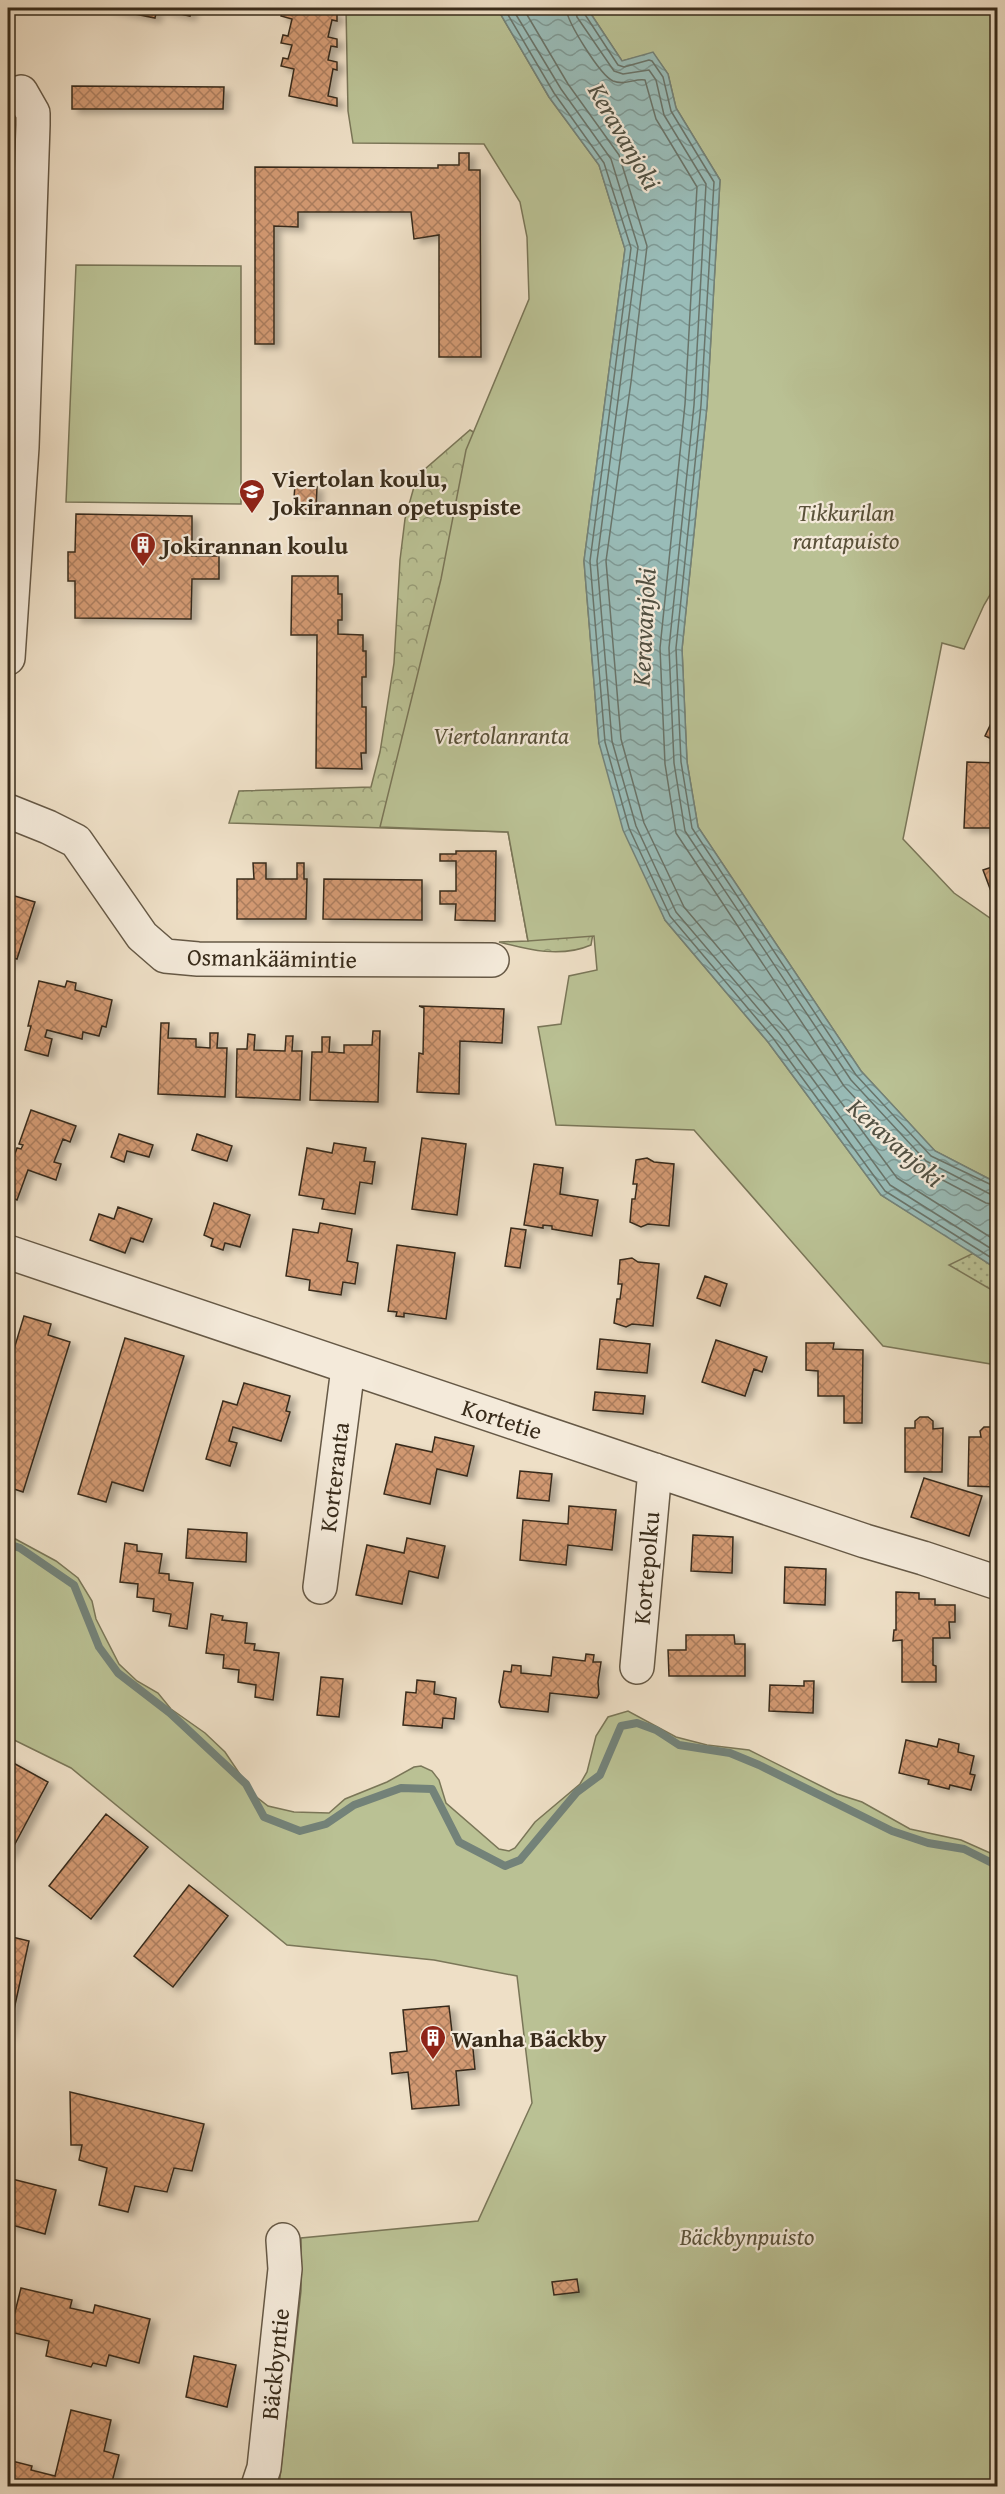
<svg xmlns="http://www.w3.org/2000/svg" width="1005" height="2494" font-family="'Gentium Book Plus',serif">
  <defs>
    <pattern id="grass-dots" width="8" height="8" patternUnits="userSpaceOnUse" patternTransform="scale(1.5)"><rect width="8" height="8" fill="#bac194"/><path d="M2 2h.1M6 6h.1" fill="none" stroke="#989d78" stroke-width="1.8" stroke-linecap="round"/></pattern>
    <pattern id="forest-crowns" width="20" height="18" patternUnits="userSpaceOnUse" patternTransform="scale(1.5)"><rect width="20" height="18" fill="#bac194"/><path d="M2 6a3 3 0 1 1 6 0M12 15a3 3 0 1 1 6 0" fill="none" stroke="#989d78"/></pattern>
    <pattern id="water-waves" width="16" height="10" patternUnits="userSpaceOnUse" patternTransform="scale(1.5)"><rect width="16" height="10" fill="#99bcb8"/><path d="M0 5q4-4 8 0t8 0" fill="none" stroke="#7e9995"/></pattern>
    <pattern id="building-cross-hatch" width="8" height="8" patternUnits="userSpaceOnUse" patternTransform="scale(1.5)"><rect width="8" height="8" fill="#d29972"/><path d="M0 0l8 8M0 8l8-8" fill="none" stroke="#ab7d5d"/></pattern>
    <filter id="shadow"><feDropShadow dx="6" dy="4" stdDeviation="3" flood-color="#0004"/></filter>
  </defs>
  <rect width="100%" height="100%" fill="#eedfc6"/>
  <filter id="stains"><feTurbulence type="fractalNoise" baseFrequency=".00333" numOctaves="4"/><feColorMatrix values="0 0 0 0 .2 0 0 0 0 .09 0 0 0 0 .02 0 0 0 .5 -.17"/></filter>
  <radialGradient id="worn" r=".72"><stop offset=".6" stop-color="#630" stop-opacity="0"/><stop offset="1" stop-color="#630" stop-opacity=".3"/></radialGradient>
  <path fill="url(#grass-dots)" stroke="#7a7658" stroke-width="1.5" d="M925,1222L997,1269V1313L961,1295Z"/>
  <path fill="url(#forest-crowns)" stroke="#7a7658" stroke-width="1.5" d="M470,430L491,442L595,921L591,945C561,958 529,950 499,942L528,941L508,832L229,823L239,791L371,787L380,752L394,663L400,560L405,519L417,476Z"/>
  <path fill="#bac194" stroke="#7a7658" stroke-width="1.5" d="M346,8H497L549,97L599,165L625,249L584,561L599,743L665,920L768,1042L881,1195L974,1253L949,1265L997,1293V1365L883,1346L694,1130L556,1125L538,1027L561,1024L569,976L597,970L594,936L528,941L508,832L380,827L441,579L466,450L529,299L527,237L520,202L484,144L353,143L348,111Z
    M587,8H997V583L984,605L964,649L942,643L903,839L954,893L997,923V1183L935,1151L861,1071L698,827L687,762L682,649L707,406L720,180L676,108L668,74L653,53L622,61Z
    M76,265L241,266V504L66,502Z
    M8,1535L56,1561L78,1578L92,1601L96,1619L119,1664L137,1681L158,1693L171,1709L205,1733L225,1752L254,1795L268,1806L294,1812L329,1813L345,1799L387,1782L414,1767L421,1766L432,1771L439,1780L446,1803L499,1849L509,1851L515,1848L535,1822L580,1784L587,1772L596,1736L608,1717L628,1711L676,1737L707,1745L749,1750L837,1794L862,1802L910,1829L961,1840L997,1856V2486H279L301,2291V2238L478,2221L532,2103L517,1976L434,1960L287,1945L71,1768L8,1737Z"/>
  <path fill="url(#water-waves)" stroke="#738279" stroke-width="1.5" d="M497,8H587L622,61L653,52L668,74L676,108L720,180L707,406L682,649L687,762L698,827L861,1071L935,1151L997,1183V1269L881,1195L768,1042L665,920L623,830L599,743L584,561L625,249L599,165L549,97Z"/>
  <g fill="none" stroke-linecap="round" stroke-linejoin="round">
    <path stroke="#69746a" stroke-width="1.5" d="M504,8L554,93L604,163L631,248L590,561L605,742L629,828L670,916L773,1038L885,1191L998,1262
      M512,8L561,89L611,159L638,247L597,561L612,741L636,826L676,912L779,1033L890,1185L998,1253
      M523,8L568,84L619,155L647,246L631,382L606,561L621,739L644,823L684,907L786,1028L897,1178L998,1242
      M566,8C567,22 600,75 613,81C625,86 635,78 645,80L656,119L697,187L685,404L660,648L665,764L676,833L844,1086L920,1168L986,1203L998,1205
      M575,8L577,17L614,71L623,74L649,70L656,80L664,115L706,184L694,405L669,648L674,763L685,831L851,1080L926,1161L990,1194L998,1196
      M583,8L584,13L618,65L624,67L649,60L652,61L663,77L671,111L714,182L701,405L676,648L681,762L692,828L856,1075L931,1156L998,1188"/>
    <path stroke="#738279" stroke-width="8" d="M8,1544L20,1548L74,1585L99,1647L118,1673L170,1713L246,1784L264,1817L300,1831L326,1824L354,1805L401,1788L432,1789L459,1842L505,1866L520,1860L577,1792L600,1775L621,1726L637,1723L656,1730L679,1745L730,1753L759,1765L892,1831L928,1843L964,1849L998,1866"/>
  </g>
  <path fill="url(#building-cross-hatch)" stroke="#392c1b" stroke-width="1.5" filter="url(#shadow)" d="M105,8H192L190,16L157,9L155,18Z
    M283,8H328L327,11L337,13V21L332,20L328,37L337,39V47L331,46L328,60L337,62V70L333,69L328,96L337,98V106L289,96L294,69L281,66L283,58L288,59L292,45L281,43L283,35L288,36L292,19L281,16Z
    M72,86L224,87L223,109H72Z
    M459,153H469V170H480L481,357H439V235L414,239L411,212H298V227L274,226V344H255V167L438,168V165H459Z
    M295,486L317,487L316,510L293,509Z
    M76,514L192,516V556H219V579H192L191,619L75,618V581H68V552H75Z
    M292,576H338V594H342V620H338V634L363,635V651H366V677H362V707H366V753H361L362,769L316,768L317,635H291Z
    M998,709V742L985,736Z
    M967,762L998,763V828H964Z
    M456,851H496L495,921L455,920L456,904H440V891H456V861H440V854H456Z
    M253,863H266V879H297V863H304V879H307L306,919H237V879H254Z
    M998,865V910L983,870Z
    M324,879L422,880V920L323,919Z
    M8,894L35,902L17,959L10,957L8,965Z
    M39,981L65,987L67,981L76,983L75,990L112,1000L106,1027L102,1026L99,1036L83,1032L82,1039L47,1030L45,1037L52,1039L48,1056L25,1050L31,1026H28Z
    M419,1006L504,1009L502,1043L460,1041L459,1094L417,1092L419,1053L423,1054L424,1008Z
    M161,1023H169L168,1038L196,1039V1047L210,1048V1033H218L217,1048H227L225,1097L158,1094Z
    M373,1031H380L378,1102L310,1100L312,1052H322V1037H330L329,1052L344,1053V1045H372Z
    M248,1034L255,1035L254,1050L285,1051L286,1036H293L292,1051H302L300,1100L236,1097L237,1049H247Z
    M31,1110L76,1126L70,1142L63,1139L54,1162L61,1164L56,1180L28,1170L17,1200L8,1196V1173L17,1148L21,1149L23,1145L19,1144Z
    M119,1134L153,1145L149,1157L127,1151L124,1162L111,1157Z
    M197,1134L232,1146L227,1161L192,1150Z
    M422,1138L466,1144L457,1215L412,1209Z
    M334,1143L366,1148L364,1161L375,1162L372,1184L360,1182L355,1214L322,1209L324,1199L299,1195L307,1148L332,1153Z
    M647,1158L654,1162L674,1164L669,1226L648,1224L641,1227L630,1222L632,1199H635L637,1184H633L636,1160Z
    M534,1164L563,1168L560,1194L598,1200L592,1236L552,1229V1226L543,1225V1228L524,1225Z
    M214,1203L250,1215L240,1247L225,1243L223,1250L211,1246L213,1239L204,1235Z
    M118,1207L152,1219L143,1242L131,1238L125,1253L90,1240L99,1214L114,1219Z
    M320,1223L352,1229L347,1261L358,1263L355,1284L343,1282L341,1295L309,1290L310,1280L286,1276L293,1229L318,1233Z
    M511,1228L526,1230L520,1268L505,1266Z
    M397,1245L455,1253L446,1319L404,1313V1317L396,1316L397,1312L388,1311Z
    M632,1258L638,1262L659,1264L653,1326L632,1324L626,1327L614,1323L617,1299H620L622,1284H618L620,1260Z
    M705,1276L727,1284L720,1306L697,1298Z
    M24,1316L51,1324L48,1335L70,1342L23,1492L8,1487V1369Z
    M125,1338L184,1356L143,1491L112,1482L106,1502L78,1494Z
    M600,1339L650,1344L647,1373L597,1369Z
    M716,1340L767,1357L762,1372L754,1369L745,1396L702,1382Z
    M806,1343H834L833,1349L863,1350L862,1423H844V1396H818V1371L806,1370Z
    M244,1383L290,1396L286,1411L290,1412L281,1441L233,1427L229,1441L237,1443L230,1466L206,1459L223,1401L237,1405Z
    M595,1392L645,1396L643,1414L593,1410Z
    M920,1417H928L933,1421V1429L943,1428L942,1472H905V1428H915V1421Z
    M984,1427H990L994,1431V1437H998V1487L968,1486L969,1437H981L980,1431Z
    M435,1437L474,1446L467,1476L437,1469L430,1504L384,1494L396,1444L432,1452Z
    M520,1471L552,1474L549,1501L517,1498Z
    M924,1478L982,1496L969,1536L911,1517Z
    M569,1506L616,1510L612,1550L568,1545L566,1565L520,1560L523,1520L568,1524Z
    M188,1529L247,1533L246,1562L186,1558Z
    M693,1535L733,1537L732,1573L691,1571Z
    M407,1538L445,1546L438,1578L409,1571L402,1604L356,1595L367,1545L404,1553Z
    M125,1543L137,1545V1551L162,1554L159,1573L169,1574V1580L193,1583L187,1629L169,1626L171,1614L153,1611L154,1599L137,1597L138,1584L120,1582Z
    M785,1567L826,1569L825,1605L784,1603Z
    M896,1592L919,1593V1599H935V1605H955V1622H949L950,1638H933V1665L936,1666V1682H902V1640L893,1641L894,1630H896Z
    M211,1614L223,1616L222,1620L247,1623L245,1643L255,1644L254,1650L279,1653L273,1700L255,1697L256,1685L238,1682L239,1670L223,1668L224,1655L206,1653Z
    M686,1635H734L735,1644H745V1676H669L668,1650H686Z
    M586,1654L594,1655L593,1662H601L598,1682L599,1694L597,1698L550,1693L548,1712L501,1707L499,1702L504,1671L511,1672L512,1665L521,1666V1673L551,1676L553,1657L585,1661Z
    M321,1677L343,1679L339,1717L317,1715Z
    M417,1680L435,1682L434,1694L456,1698L454,1719L443,1718L442,1728L403,1725L406,1692L416,1693Z
    M804,1681H814L813,1713L769,1711L770,1685L804,1686Z
    M939,1739L959,1744L958,1752L974,1756L970,1774L975,1775L971,1790L950,1785L949,1789L928,1784L929,1780L899,1773L906,1740L937,1747Z
    M8,1760L48,1782L8,1857Z
    M106,1814L148,1847L91,1919L49,1886Z
    M189,1885L228,1916L173,1987L134,1956Z
    M8,1936L29,1941L8,2037Z
    M449,2006L453,2041L472,2039L475,2069L456,2071L459,2105L412,2109L408,2072L392,2074L390,2053L407,2051L403,2010Z
    M70,2092L204,2124L192,2171L174,2168L167,2192L135,2186L128,2212L99,2205L107,2168L79,2160L82,2145H71Z
    M8,2178L56,2190L45,2234L8,2224Z
    M577,2279L579,2292L554,2295L552,2282Z
    M21,2288L72,2300L70,2308L93,2313L95,2305L150,2319L139,2363L109,2355L106,2366L93,2363L91,2367L46,2356L49,2341L10,2332Z
    M194,2356L236,2365L227,2407L186,2397Z
    M71,2410L111,2420L104,2451L119,2455L111,2486H8V2460L32,2466L31,2470L55,2476Z"/>
  <g fill="none" stroke-linecap="round" stroke-linejoin="round">
    <defs>
      <path id="minor" d="M8,658L22,447L33,125V113L21,92
        M8,811L48,827L76,841L142,936L165,956L198,959L492,960
        M8,1252L865,1541L923,1558L998,1583
        M320,1587L348,1368
        M637,1667L655,1470
        M258,2486L264,2468L285,2269L283,2240"/>
    </defs>
    <use href="#minor" stroke="#665946" stroke-width="36"/>
    <use href="#minor" stroke="#f4eada" stroke-width="33"/>
  </g>
  <defs>
    <symbol id="school-pin" viewBox="-11 -11 22 30"><path d="M0 17L-7.5 6A9.5 9.5 0 1 1 7.5 6Z" fill="#8f2418" stroke="#f4eada"/><path d="M0-5L7-2L0 1L-7-2ZM-4 1L0 2.5L4 1V4Q0 6-4 4Z" fill="#fff"/></symbol>
    <symbol id="building-pin" viewBox="-11 -11 22 30"><path d="M0 17L-7.5 6A9.5 9.5 0 1 1 7.5 6Z" fill="#8f2418" stroke="#f4eada"/><path d="M-4-6H4V6H1V3H-1V6H-4ZM-2.5-4.3h1.7v1.8h-1.7ZM.8-4.3h1.7v1.8H.8ZM-2.5-1h1.7V.8h-1.7ZM.8-1h1.7V.8H.8Z" fill="#fff"/></symbol>
  </defs>
  <g fill-rule="evenodd">
    <use href="#school-pin" x="237" y="477" width="30" height="40"/>
    <use href="#building-pin" x="128" y="530" width="30" height="40"/>
    <use href="#building-pin" x="418" y="2023" width="30" height="40"/>
  </g>
  <g text-anchor="middle" dominant-baseline="central" stroke-width="4.5" stroke-linejoin="round" paint-order="stroke">
    <g font-size="24" font-weight="bold" fill="#392c1b" stroke="#f4eada" text-anchor="start">
      <text x="272" y="478">Viertolan koulu,<tspan x="272" dy="28">Jokirannan opetuspiste</tspan></text>
      <text x="162" y="545">Jokirannan koulu</text>
      <text x="452" y="2038">Wanha Bäckby</text>
    </g>
    <g font-size="24" font-style="italic" fill="#595139" stroke="#f4eada">
      <text x="846" y="512">Tikkurilan<tspan x="846" dy="28">rantapuisto</tspan></text>
      <text x="501" y="735">Viertolanranta</text>
      <text x="747" y="2236">Bäckbynpuisto</text>
    </g>
    <g font-size="24" fill="#392c1b" stroke="#f4eada">
      <text transform="translate(272 958) rotate(1)">Osmankäämintie</text>
      <text transform="translate(502 1419) rotate(18)">Kortetie</text>
      <text transform="translate(334 1477) rotate(-83)">Korteranta</text>
      <text transform="translate(646 1568) rotate(-85)">Kortepolku</text>
      <text transform="translate(275 2364) rotate(-84)">Bäckbyntie</text>
    </g>
    <g font-size="26" font-style="italic" fill="#515042" stroke="#f4eada">
      <text transform="translate(625 136) rotate(60)">Keravanjoki</text>
      <text transform="translate(643 627) rotate(-87)">Keravanjoki</text>
      <text transform="translate(896 1142) rotate(42)">Keravanjoki</text>
    </g>
  </g>
  <rect width="1005" height="2494" fill="none" stroke="#eedfc6" stroke-width="30"/>
  <rect x="9" y="9" width="987" height="2476" fill="none" stroke="#392c1b" stroke-width="3"/>
  <rect x="15" y="15" width="975" height="2464" fill="none" stroke="#392c1b" stroke-width="1.5"/>
  <rect width="100%" height="100%" filter="url(#stains)"/>
  <rect width="100%" height="100%" fill="url(#worn)"/>
</svg>
